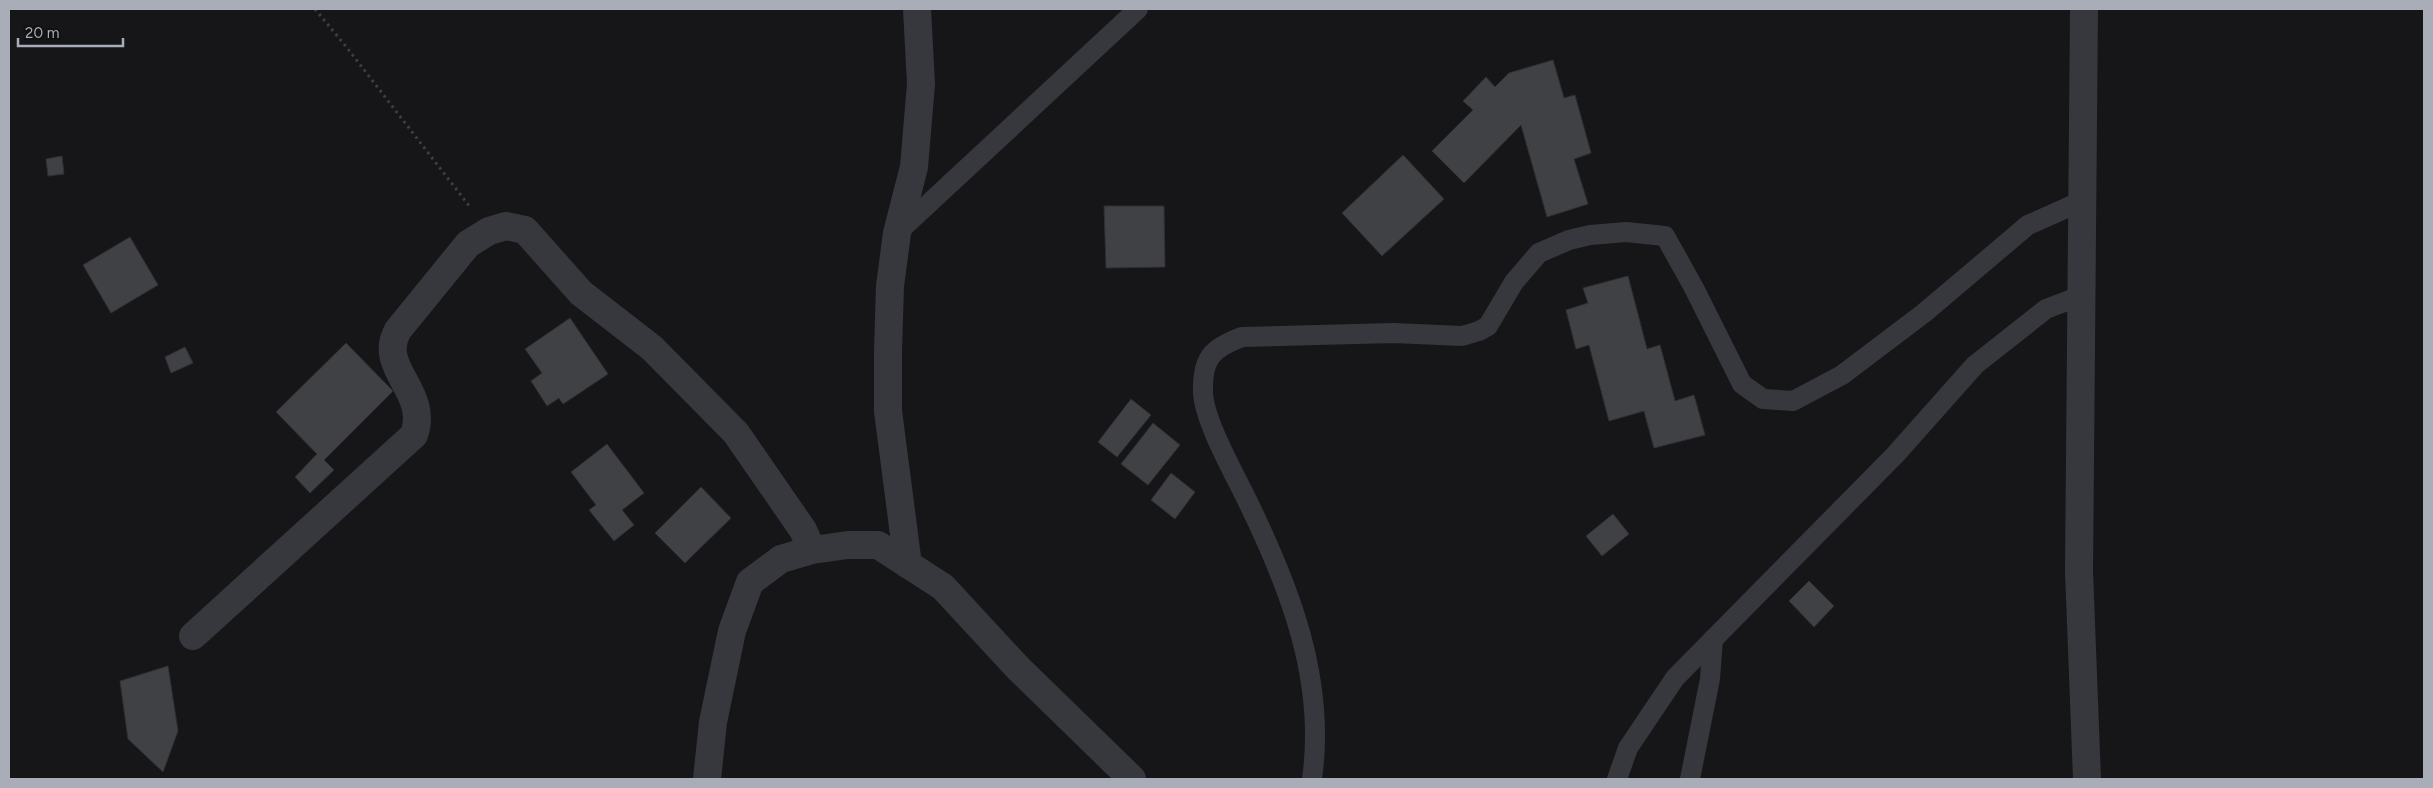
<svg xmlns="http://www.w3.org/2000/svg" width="2433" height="788" font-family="Figtree,sans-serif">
  <rect width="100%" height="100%" fill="#161618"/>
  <path fill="#404145" stroke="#303034" d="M1553,60L1564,98L1575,95L1591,153L1574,159L1588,204L1547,217L1521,125L1464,183L1432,151L1473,110L1463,101L1486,77L1495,87L1509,73Z
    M1403,155L1444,199L1382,256L1342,213Z
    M62,156L64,174L48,176L46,159Z
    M1104,206H1164L1165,267L1106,268Z
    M130,237L158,285L111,313L83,265Z
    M1628,276L1647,349L1660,345L1675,401L1694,395L1705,435L1654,448L1644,411L1609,421L1589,345L1576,349L1566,310L1588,303L1583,288Z
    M570,318L608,374L563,404L559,398L547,406L531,381L542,373L525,349Z
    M346,343L393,391L324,460L334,470L310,493L295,477L317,454L276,412Z
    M185,347L193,363L171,373L165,357Z
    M1131,399L1151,415L1117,457L1098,442Z
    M1153,423L1180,445L1148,485L1121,464Z
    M607,444L644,493L622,510L634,525L614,541L589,510L596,505L571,472Z
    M1171,473L1195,492L1175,519L1151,500Z
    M701,487L731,518L685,563L655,533Z
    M1613,514L1629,534L1602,556L1586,536Z
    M1809,581L1834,606L1814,627L1789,601Z
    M168,666L178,731L163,772L128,739L120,681Z"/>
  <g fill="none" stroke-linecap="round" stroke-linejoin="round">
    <path stroke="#3d3f44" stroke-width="3" stroke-dasharray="2.5 4" stroke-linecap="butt" d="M315,9L348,49L470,207"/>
    <path stroke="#37383d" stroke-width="20" d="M897,233L1138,9
      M1312,779C1326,680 1290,588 1247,500C1234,473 1204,421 1203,392C1202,358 1212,348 1242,337L1394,333L1462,336L1479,331L1488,326L1514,282L1539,253L1569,240L1590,235L1626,232L1665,236L1694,288L1742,384L1763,399L1793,401L1842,375L1924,313L2028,225L2082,201
      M1617,779L1628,748L1675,678L1895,455L1975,365L2046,309L2080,296
      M1690,779L1710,679L1713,639"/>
    <path stroke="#37383d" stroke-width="28" d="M2084,9L2079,571L2087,779
      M908,565L888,411V351L890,286L897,233L914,167L921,84L917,9
      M193,636L414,435C430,391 376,368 398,330L468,244L489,231L506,226L525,230L581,293L652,348L736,433L803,530L812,550
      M707,779L713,722L732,631L750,582L781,559L812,550L848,545H878L943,587L1018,668L1132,779"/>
  </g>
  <rect width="2433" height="788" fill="none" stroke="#a8adb8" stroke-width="20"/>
  <path d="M18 38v8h105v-8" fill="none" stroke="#a8adb8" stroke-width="2.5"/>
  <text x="25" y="38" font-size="15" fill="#a8adb8" stroke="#111113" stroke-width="4" paint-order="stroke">20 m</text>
</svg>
